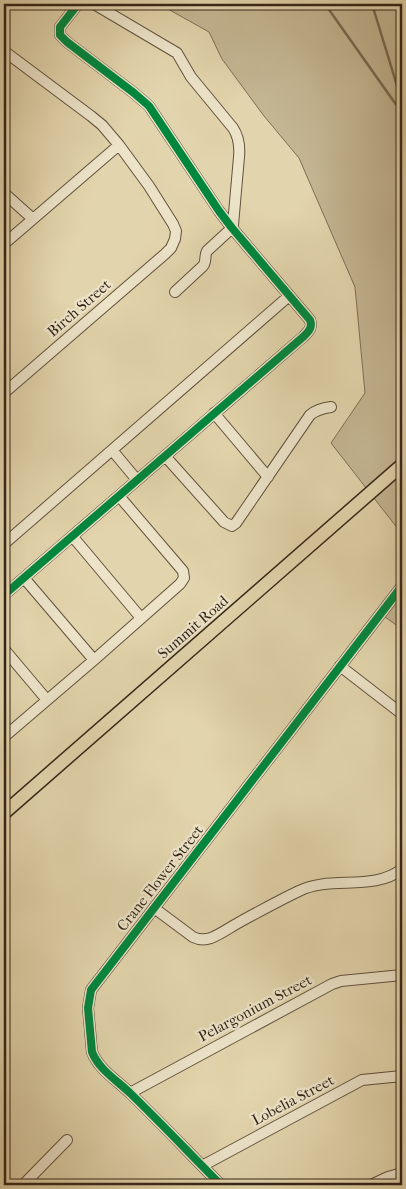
<svg xmlns="http://www.w3.org/2000/svg" width="406" height="1189" font-family="'IM FELL French Canon',serif">
  <rect width="100%" height="100%" fill="#e2d4ac"/>
  <filter id="stains"><feTurbulence type="fractalNoise" baseFrequency=".004" numOctaves="4"/><feColorMatrix values="0 0 0 0 .2 0 0 0 0 .09 0 0 0 0 .02 0 0 0 .5 -.17"/></filter>
  <radialGradient id="worn" r=".72"><stop offset=".6" stop-color="#630" stop-opacity="0"/><stop offset="1" stop-color="#630" stop-opacity=".3"/></radialGradient>
  <path fill="#c4b693" stroke="#7c6e56" d="M159,4H402V534L331,443L365,393L355,287L299,158L264,116L222,59L209,32Z
    M402,594V629L385,617Z"/>
  <g fill="none" stroke-linecap="round" stroke-linejoin="round">
    <path stroke="#796b53" stroke-width="2.5" d="M325,4L402,113
      M372,4L402,102"/>
    <defs>
      <path id="minor" d="M94,4L177,53L191,77L233,128C239,137 240,146 239,157L233,225L232,228L207,251C204,256 207,261 203,266L175,292
        M4,51L91,116L102,125L119,145L149,186L173,224L176,231L175,239L171,248L165,254L4,393
        M4,193L33,219
        M4,244L119,145
        M214,413L268,477
        M112,450L137,480
        M165,456L224,522L232,526L236,523L310,415C316,410 323,408 331,407
        M73,537L141,618
        M4,544L289,296
        M24,578L94,660
        M4,595L303,337C308,332 313,328 310,320L232,228L219,211L149,106L134,93L67,42L60,35V27L78,4
        M4,649L47,700
        M340,666L402,714
        M4,737L94,660L180,584L184,578L183,571L119,496
        M154,908L193,937C199,940 205,940 211,938C221,934 229,928 238,923C258,912 278,901 299,891C331,875 373,892 402,869
        M130,1093L332,984L341,981L402,975
        M202,1166L362,1080L402,1076
        M23,1185L67,1140
        M221,1185C191,1155 162,1124 131,1094C118,1081 99,1070 92,1052L88,1008L91,990L402,586
        M371,1185L388,1177L402,1173"/>
      <path id="major" d="M4,813L402,465"/>
    </defs>
    <use href="#minor" stroke="#60523d" stroke-width="12"/>
    <use href="#major" stroke="#342618" stroke-width="15"/>
    <use href="#minor" stroke="#ece3c9" stroke-width="10"/>
    <use href="#major" stroke="#e2d4ac" stroke-width="12"/>
    <defs>
      <path id="cycleway" d="M4,595L303,337C308,332 313,328 310,320L232,228L219,211L149,106L134,93L67,42L60,35V27L78,4
        M221,1185C191,1155 162,1124 131,1094C118,1081 99,1070 92,1052L88,1008L91,990L402,586"/>
    </defs>
    <use href="#cycleway" stroke="#ece3c9" stroke-width="11"/>
    <use href="#cycleway" stroke="#00873e" stroke-width="8"/>
  </g>
  <g text-anchor="middle" dominant-baseline="central" stroke-width="4.5" stroke-linejoin="round" paint-order="stroke">
    <g font-size="15" fill="#342618" stroke="#ece3c9">
      <text transform="translate(79 308) rotate(-41)">Birch Street</text>
      <text transform="translate(193 627) rotate(-41)">Summit Road</text>
      <text transform="translate(160 878) rotate(-52)">Crane Flower Street</text>
      <text transform="translate(255 1008) rotate(-28)">Pelargonium Street</text>
      <text transform="translate(293 1100) rotate(-28)">Lobelia Street</text>
    </g>
  </g>
  <rect width="406" height="1189" fill="none" stroke="#e2d4ac" stroke-width="20"/>
  <rect x="5" y="5" width="396" height="1179" fill="none" stroke="#342618" stroke-width="2.5"/>
  <rect x="10" y="10" width="386" height="1169" fill="none" stroke="#342618"/>
  <rect width="100%" height="100%" filter="url(#stains)"/>
  <rect width="100%" height="100%" fill="url(#worn)"/>
</svg>
